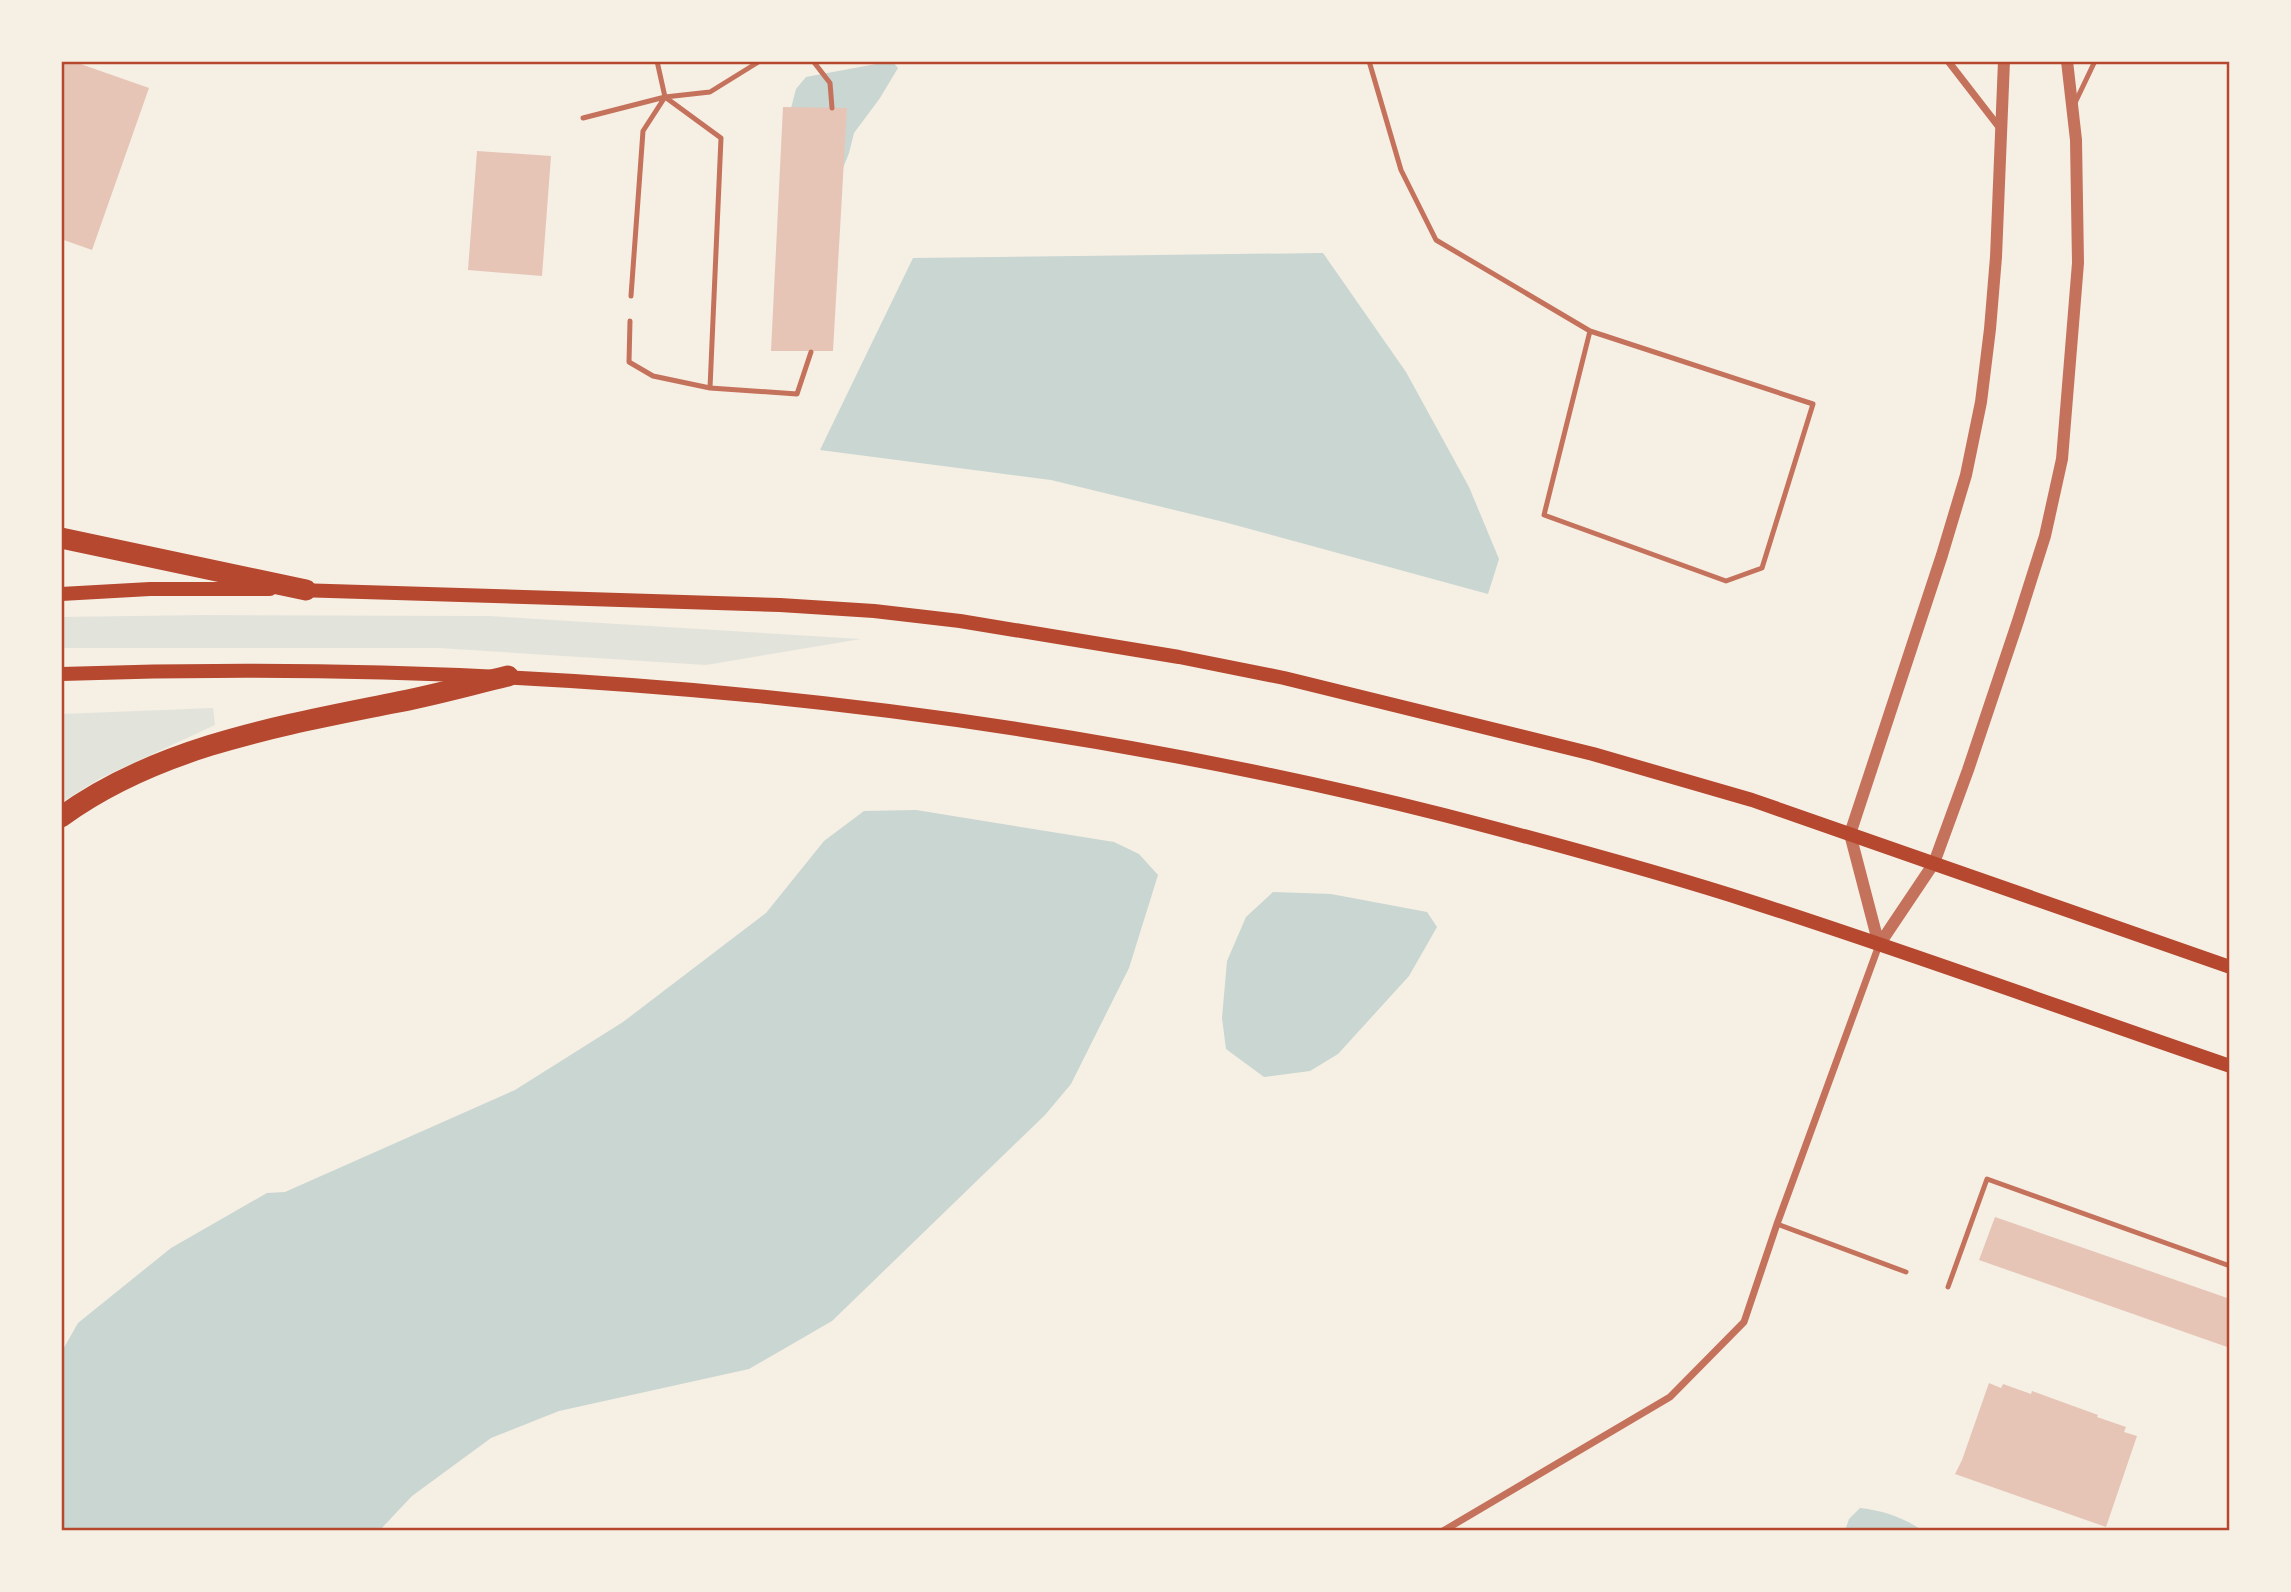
<svg xmlns="http://www.w3.org/2000/svg" width="2291" height="1592" font-family="Commissioner,sans-serif">
  <rect width="100%" height="100%" fill="#f6efe4"/>
  <path fill="#e2e4dc" d="M202,615L489,616L861,639L706,665L438,648H61V617Z
    M213,708L215,725L99,779L61,803V714Z"/>
  <path fill="#c9d6d2" d="M892,61L898,68L880,98L854,133L849,153L841,173L790,112L796,89L806,77Z
    M1323,253L1406,372L1469,487L1499,559L1488,594L1224,522L1051,480L820,450L913,258Z
    M916,810L1114,842L1139,854L1158,875L1129,968L1071,1084L1045,1115L832,1321L749,1369L559,1411L491,1438L412,1496L379,1531H61V1353L78,1323L171,1248L267,1193L285,1192L515,1090L623,1022L766,913L824,841L864,811Z
    M1273,892L1331,894L1427,912L1437,927L1409,976L1338,1054L1310,1071L1264,1077L1226,1049L1222,1018L1227,961L1246,917Z
    M1860,1508C1884,1511 1903,1517 1923,1531H1845L1849,1519Z"/>
  <path fill="#e6c5b7" d="M61,61H72L149,88L92,250L61,239Z
    M783,107L847,108L833,351H771Z
    M477,151L551,156L542,276L468,270Z
    M1995,1217L2230,1299V1348L1979,1260Z
    M1989,1383L2001,1388L2003,1384L2031,1394L2032,1391L2098,1415L2097,1417L2126,1427L2124,1432L2137,1436L2106,1527L1955,1474L1962,1460Z"/>
  <g fill="none" stroke-linecap="round" stroke-linejoin="round">
    <path stroke="#c5725c" stroke-width="5" d="M657,61L665,97L721,138L710,388
      M813,61L830,83L832,108
      M1369,61L1401,170L1436,240L1590,331L1813,404L1762,568L1726,581L1544,515L1590,331
      M2074,105L2095,61
      M583,118L665,97L710,92L760,61
      M631,296L643,131L665,97
      M630,321L629,362L653,376L710,388L797,394L811,352
      M1777,1224L1906,1272
      M1948,1287L1987,1179L2230,1266"/>
    <path stroke="#c5725c" stroke-width="7" d="M1948,61L1999,127
      M1443,1531L1670,1397L1744,1322L1777,1224L1879,945"/>
    <path stroke="#c5725c" stroke-width="12" d="M1879,945L1934,863L1968,770L2018,621L2045,536L2062,459L2078,263L2076,140L2067,61
      M1879,945L1850,834L1942,555L1966,475L1981,402L1990,329L1996,257L2004,61"/>
    <path stroke="#b5482f" stroke-width="14" d="M297,590L780,605L874,611L960,621L1179,657L1284,678L1593,754L1752,800L2230,967
      M61,594L150,589H270
      M61,674C526,658 993,702 1444,815C1548,842 1653,870 1755,903C1914,954 2072,1012 2230,1066"/>
    <path stroke="#b5482f" stroke-width="21" d="M61,538L306,590
      M61,817C157,747 279,726 393,703C432,696 470,685 508,676"/>
  </g>
  <rect width="2291" height="1592" fill="none" stroke="#f6efe4" stroke-width="126"/>
  <rect x="63" y="63" width="2165" height="1466" fill="none" stroke="#b5482f" stroke-width="2.5"/>
</svg>
